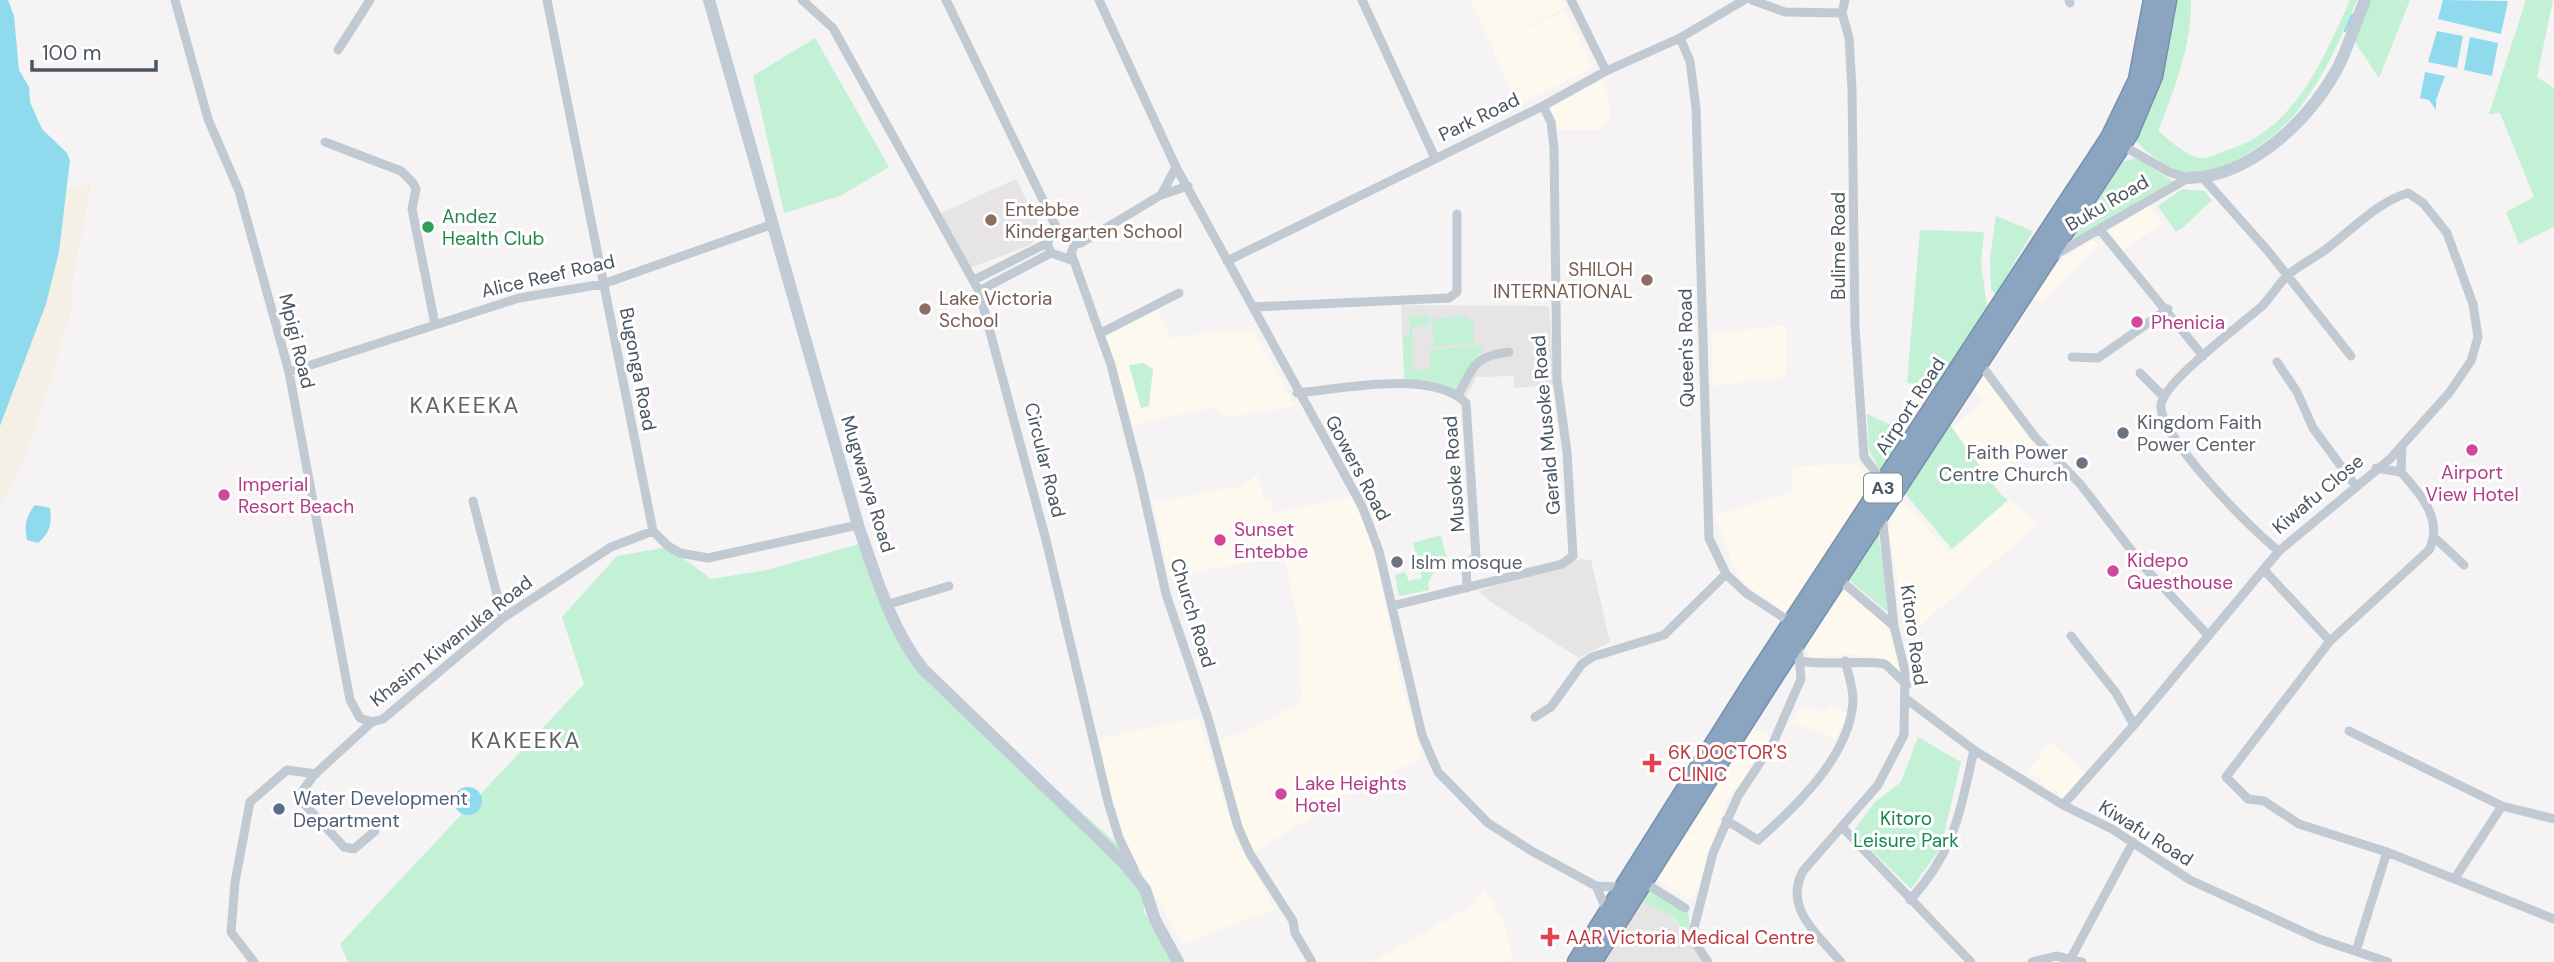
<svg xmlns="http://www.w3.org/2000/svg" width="2554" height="962" font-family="'DM Sans',sans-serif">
  <rect width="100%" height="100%" fill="#f5f3f3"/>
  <path fill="#fdf9ef" d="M1470,0H1563L1566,8L1490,43Z
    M1565,11L1593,68L1518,105L1490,44Z
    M1603,80L1609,98V121H1603L1599,130H1556L1551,107Z
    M2149,205L2162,223L2123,251L2109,231Z
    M2089,240L2095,241L2098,245L2043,301L2026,299L2047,273Z
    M1157,307L1170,338L1214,332H1253L1296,406L1227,417L1215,407L1133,425L1105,338L1106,334Z
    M1787,325L1786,377L1712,386V334Z
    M1978,370L1985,373L2036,443L1990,480L1952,428L1986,399L1966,386Z
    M1858,463L1869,478L1872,489L1790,617L1743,582L1730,557L1715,515L1792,492L1791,467Z
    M1258,474L1264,501L1270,500L1273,513L1351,496L1368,533L1379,571L1400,677L1423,757L1336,800L1256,852L1247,843L1217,740L1242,733L1303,701L1299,683L1300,631L1284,557L1169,576L1153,502L1241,486Z
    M1899,495L1949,554L2008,500L2039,523L1908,636L1889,534L1891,508Z
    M1845,591L1884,621L1898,648L1906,677L1884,658L1850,654L1809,659L1805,637L1836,594Z
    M1830,706L1848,713L1835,740L1793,721L1798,708L1824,711Z
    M1198,717L1236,838L1275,909L1183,944L1125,844L1094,740Z
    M1742,726L1767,733L1772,745L1728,798L1696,891L1693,897L1688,899L1650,875L1680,828L1701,839L1682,825Z
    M2050,742L2087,774L2065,799L2052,788L2047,794L2039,776L2027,773Z
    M1483,888L1505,924L1512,957L1507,962H1373L1477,902Z"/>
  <path fill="#e6e4e5" d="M1016,179L1040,227L1039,238L1028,246L970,268L941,213Z
    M1401,305L1549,306L1555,385L1514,388V376L1477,377L1466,397L1455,389L1404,380Z
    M1581,559L1591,560L1610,642L1579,658L1491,602L1478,591Z
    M1637,903H1643L1672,916L1705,962H1601Z"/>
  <path fill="#c3f1d5" d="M2176,0H2191C2192,44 2174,91 2158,131C2170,140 2188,159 2204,158C2209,158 2219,153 2224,151C2294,132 2323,60 2350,0H2357C2341,37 2326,73 2302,105C2282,134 2222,180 2184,172C2167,169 2147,153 2135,140C2158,96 2170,50 2176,0Z
    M2371,0H2410L2379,78L2353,39Z
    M2526,0H2553L2537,77L2554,88V227L2519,244L2506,212L2534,197L2500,113L2489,114Z
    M815,38L889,167L840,196L784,213L753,76Z
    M2136,158L2173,181L2073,240L2081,223L2122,162Z
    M2182,189L2205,191L2212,201C2198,211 2193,221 2176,232L2158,206Z
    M1996,216L2033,231L1996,294L1991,290L1990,257Z
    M1920,230L1984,232L1981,263L1987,307L1938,386L1907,383Z
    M1410,316H1430L1429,326L1412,327L1413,370L1430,369V350L1483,345L1459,391L1405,379L1403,336L1409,335Z
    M1467,316V320L1473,319L1474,343L1434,347L1432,319Z
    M1143,363L1153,369L1149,406L1141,408L1129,365Z
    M1867,414L1906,432L1885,469H1879L1869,450Z
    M1948,422L2001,495L2008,500L1952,549L1903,491Z
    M1877,526L1891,615L1848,579Z
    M1441,535L1447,560L1436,568L1428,583L1429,590L1399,596L1395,575L1405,572L1409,581L1422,578L1413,543Z
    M863,543L916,664L1125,851L1142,874L1144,912L1173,962H348L340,944L584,684L562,617L617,556L668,547L711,579L767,570Z
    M1918,737L1961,762L1941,847L1911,889L1853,832L1874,803L1901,782Z
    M1649,888C1680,903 1693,899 1689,936L1672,916L1643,903Z"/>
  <path fill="#f5f0e5" d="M91,184L73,280L72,310L29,447L14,483L0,505V426L46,304L59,252L66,189Z"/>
  <path fill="#90daee" d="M0,0H8L14,16L19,70L29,87L30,102L42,129L67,153L70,160L59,252L46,304L0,426Z
    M2443,0L2508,1L2501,34L2438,19Z
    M2437,31L2463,36L2457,68L2428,62Z
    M2470,37L2498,43L2492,76L2464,70Z
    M2425,72L2445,76L2436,100V110L2429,100L2420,98Z
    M35,505L50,508C52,523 50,533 38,543L27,540C24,525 26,516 35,505Z
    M454 801a14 14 0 1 1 28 0a14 14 0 1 1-28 0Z"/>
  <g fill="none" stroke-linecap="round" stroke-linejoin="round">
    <path stroke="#90daee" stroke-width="2.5" d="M2345,31L2352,15"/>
    <defs>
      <path id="highway" d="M1577,962L1754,681L2110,138L2138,80L2153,0
        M1592,962L1766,688L2129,133L2153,76L2167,0"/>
    </defs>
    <use href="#highway" stroke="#7690ad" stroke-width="21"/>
    <path stroke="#c1cad2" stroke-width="9" d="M175,0L208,119L239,191L289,372L350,700L360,718L372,722L383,719L503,618L611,547L653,531
      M547,0L653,531L668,546L680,553L708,558L858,525
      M802,0L833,28L979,291L1046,540L1108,802L1119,838L1134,869
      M946,0L1058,231
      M1099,0L1176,167L1362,506L1379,551L1422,735L1438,772L1488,823L1530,850L1596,886L1621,887
      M1362,0L1435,158
      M1571,0L1606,71
      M1752,0L1785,12L1842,13
      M1845,0L1842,13L1849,38L1852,89L1855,327L1864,457L1884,483
      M2069,0L2070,3
      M1680,38L1690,61L1696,108L1709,538L1726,574L1746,593L1792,623
      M338,50L370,0
      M325,142L401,171L413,183L416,189L412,209L435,324
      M2120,144L2169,172L2188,178
      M2204,179L2268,251L2351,356
      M1161,195L1176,167
      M2100,230L2203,356
      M1081,243L1161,195L1188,186
      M2053,256L2188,178
      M1074,261L1051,253L1047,243L1051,235L1066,231L1081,243L1075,244L1071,253L1074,261L1111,365L1140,477L1166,594L1208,718L1238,827L1250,854L1293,921L1295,933L1312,962
      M1227,261L1543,106L1606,71L1680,38L1744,0
      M974,280L1047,243
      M979,291L1051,253
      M1253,307L1449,298L1457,292V214
      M1101,333L1179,293
      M2072,357L2098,358L2168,309
      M1979,362L2035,437L2081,485L2145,568L2207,634
      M2277,362L2297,392L2313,428L2355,485
      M289,372L519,298L603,284L773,224
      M2140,373L2163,396
      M1297,393C1342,389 1432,369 1466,403L1476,556L1466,566L1467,588
      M1458,395C1474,366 1474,356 1509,352
      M2376,468L2401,472C2420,494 2444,519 2429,550L2330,641L2226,777L2248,799L2264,801L2299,824L2387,852L2554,919
      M2401,472L2402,446
      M473,501L503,618
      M2435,538L2464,565
      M2264,570L2330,641
      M1839,579L1894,626
      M886,605L949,586
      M1392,606L1562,564L1573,556L1567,452L1557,380L1554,148L1551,122L1543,106
      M2071,636L2116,693L2134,725
      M1800,661C1828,666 1857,660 1885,664L1907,685
      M1905,698L1974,750L2063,805L2112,829L2190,880L2319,939L2388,962
      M1535,717L1551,707L1582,664L1592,657L1664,635L1726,574
      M372,722L314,775L298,797L344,847L354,849L375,831
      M2349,731L2502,806
      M2063,805L2134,725L2279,551L2390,459L2449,393L2471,361L2478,337L2473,304L2447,233L2423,203L2408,193C2377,202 2351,231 2325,250C2313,259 2297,266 2286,277C2277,286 2271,297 2262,306C2242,324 2163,382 2161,405C2158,435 2253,532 2279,551
      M1726,820L1758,840C1797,806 1852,753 1853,699C1853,687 1848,673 1845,661
      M1843,828L1971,962
      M2455,878L2502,806L2554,819
      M1642,881L1685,908
      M1596,886L1608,913
      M1910,900C1955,851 1960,811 1974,750
      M2356,951L2387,852
      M2071,958L2133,842
      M254,962L231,932L235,882L250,802L287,770L316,774
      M1708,962L1694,941V928L1713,853L1738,796L1773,743L1801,679L1798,644
      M1841,962C1818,935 1783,908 1803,871L1878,785L1904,735L1905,671L1894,626L1882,515
      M2032,962L2056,956L2082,962"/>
    <path stroke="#c1cbd6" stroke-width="12" d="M709,0L858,525C876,576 890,627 923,669L1122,861L1145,889L1155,920L1178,962
      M2188,178C2250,177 2307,122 2336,71C2348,49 2355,23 2365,0"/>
    <use href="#highway" stroke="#8ba5c1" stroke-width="18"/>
  </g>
  <g fill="#8d6e63" stroke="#fff" stroke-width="2.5">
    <circle cx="991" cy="220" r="7"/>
    <circle cx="1647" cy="280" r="7"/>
    <circle cx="925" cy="309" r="7"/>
  </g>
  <circle fill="#2e9e5b" stroke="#fff" stroke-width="2.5" cx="428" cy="227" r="7"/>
  <g fill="#d1479c" stroke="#fff" stroke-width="2.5">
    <circle cx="2137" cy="322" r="7"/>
    <circle cx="2472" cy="450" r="7"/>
    <circle cx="224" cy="495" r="7"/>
    <circle cx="1220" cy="540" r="7"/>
    <circle cx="2113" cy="571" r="7"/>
    <circle cx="1281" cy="794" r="7"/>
  </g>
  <g fill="#6b7280" stroke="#fff" stroke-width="2.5">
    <circle cx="2123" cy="433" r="7"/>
    <circle cx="2082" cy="463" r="7"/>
    <circle cx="1397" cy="562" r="7"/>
  </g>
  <g fill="#e0444e" stroke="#fff" stroke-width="2.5">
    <path d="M1648.5 752.5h7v7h7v7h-7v7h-7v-7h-7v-7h7z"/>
    <path d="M1546.5 926.5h7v7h7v7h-7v7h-7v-7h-7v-7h7z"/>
  </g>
  <circle fill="#5c6f8a" stroke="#fff" stroke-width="2.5" cx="279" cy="809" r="7"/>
  <g text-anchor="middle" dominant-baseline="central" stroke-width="6" stroke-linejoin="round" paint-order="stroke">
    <rect fill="#fff" stroke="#808990" stroke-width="2" x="1864" y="473.5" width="38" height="29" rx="5"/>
    <g font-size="18" font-weight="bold" fill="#4a5661">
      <text x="1883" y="488">A3</text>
    </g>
    <g font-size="19" fill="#4a5661" stroke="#fff">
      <text transform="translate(1479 117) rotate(-26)">Park Road</text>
      <text transform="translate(2107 203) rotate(-30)">Buku Road</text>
      <text transform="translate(1838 246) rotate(-90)">Bulime Road</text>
      <text transform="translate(548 276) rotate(-13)">Alice Reef Road</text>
      <text transform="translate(297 341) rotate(76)">Mpigi Road</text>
      <text transform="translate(1686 348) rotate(-91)">Queen's Road</text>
      <text transform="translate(638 369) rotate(79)">Bugonga Road</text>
      <text transform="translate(1910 406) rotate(-57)">Airport Road</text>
      <text transform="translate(1546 425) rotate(-95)">Gerald Musoke Road</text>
      <text transform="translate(1045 460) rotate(76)">Circular Road</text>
      <text transform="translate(1358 468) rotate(62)">Gowers Road</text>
      <text transform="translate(1454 474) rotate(-94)">Musoke Road</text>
      <text transform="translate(868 484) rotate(73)">Mugwanya Road</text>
      <text transform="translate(2318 494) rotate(-40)">Kiwafu Close</text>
      <text transform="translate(1193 613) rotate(73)">Church Road</text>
      <text transform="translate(1914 635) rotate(82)">Kitoro Road</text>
      <text transform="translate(451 641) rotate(-38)">Khasim Kiwanuka Road</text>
      <text transform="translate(2146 833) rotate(32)">Kiwafu Road</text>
    </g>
    <g font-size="19" fill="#785e54" stroke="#fff" text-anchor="start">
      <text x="1005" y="209">Entebbe<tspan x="1005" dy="22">Kindergarten School</tspan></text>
      <text x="1633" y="269" text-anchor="end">SHILOH<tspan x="1633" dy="22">INTERNATIONAL</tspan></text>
      <text x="939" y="298">Lake Victoria<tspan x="939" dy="22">School</tspan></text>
    </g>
    <g font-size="19" fill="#27864d" stroke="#fff" text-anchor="start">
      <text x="442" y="216">Andez<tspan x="442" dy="22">Health Club</tspan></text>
    </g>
    <g font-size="19" fill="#b23c85" stroke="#fff" text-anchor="start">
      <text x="2151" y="322">Phenicia</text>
      <text x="2472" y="472" text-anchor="middle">Airport<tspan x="2472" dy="22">View Hotel</tspan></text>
      <text x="238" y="484">Imperial<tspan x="238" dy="22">Resort Beach</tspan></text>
      <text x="1234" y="529">Sunset<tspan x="1234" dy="22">Entebbe</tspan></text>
      <text x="2127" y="560">Kidepo<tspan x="2127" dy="22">Guesthouse</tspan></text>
      <text x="1295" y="783">Lake Heights<tspan x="1295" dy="22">Hotel</tspan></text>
    </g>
    <g font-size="19" fill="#5b616d" stroke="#fff" text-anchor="start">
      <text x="2137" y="422">Kingdom Faith<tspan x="2137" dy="22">Power Center</tspan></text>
      <text x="2068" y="452" text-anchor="end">Faith Power<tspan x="2068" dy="22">Centre Church</tspan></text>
      <text x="1411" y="562">Islm mosque</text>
    </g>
    <g font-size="19" fill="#be3a42" stroke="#fff" text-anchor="start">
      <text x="1668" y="752">6K DOCTOR'S<tspan x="1668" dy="22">CLINIC</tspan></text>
      <text x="1566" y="937">AAR Victoria Medical Centre</text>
    </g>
    <g font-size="19" fill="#4e5e75" stroke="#fff" text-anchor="start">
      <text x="293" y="798">Water Development<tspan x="293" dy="22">Department</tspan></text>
    </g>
    <g font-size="19" fill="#17864f" stroke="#fff">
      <text x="1906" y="818">Kitoro<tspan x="1906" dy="22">Leisure Park</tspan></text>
    </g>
    <g font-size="23" letter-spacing="2" fill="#5f6368" stroke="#fff">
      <text x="465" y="405">KAKEEKA</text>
      <text x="526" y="740">KAKEEKA</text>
    </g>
  </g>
  <path d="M32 60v10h124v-10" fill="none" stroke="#4a5661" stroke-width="3.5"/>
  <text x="42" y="60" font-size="21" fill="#4a5661" stroke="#ffffff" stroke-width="5" paint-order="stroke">100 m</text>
</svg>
